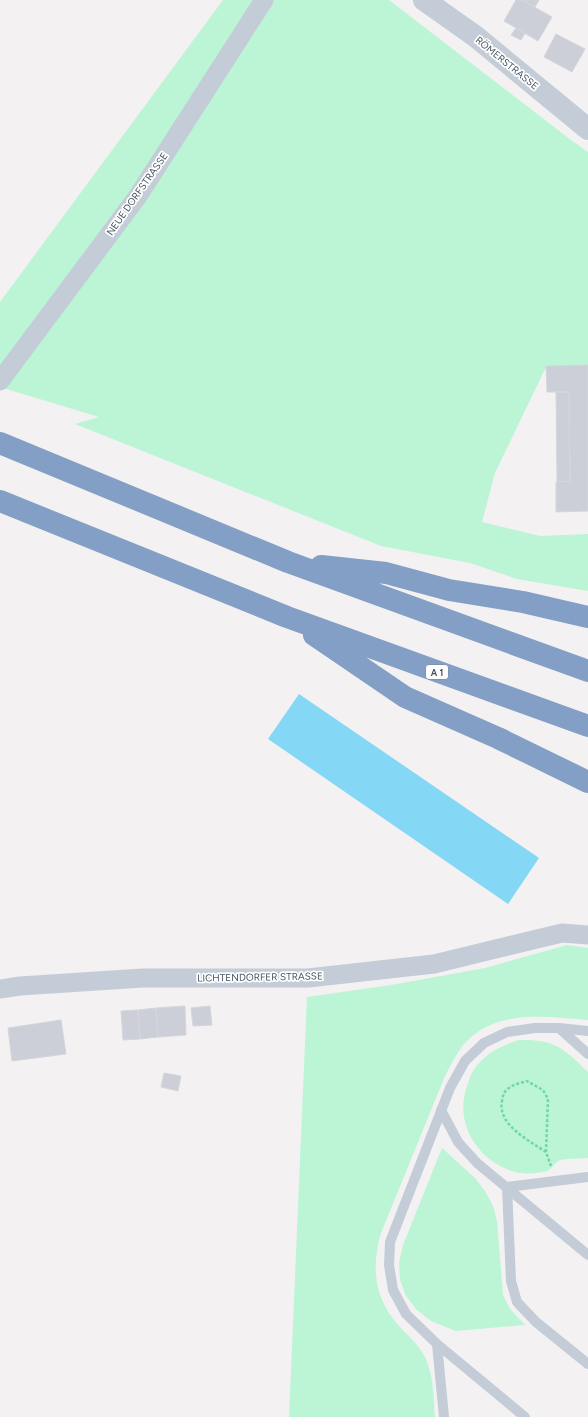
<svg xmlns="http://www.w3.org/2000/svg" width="588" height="1417" font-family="Figtree,sans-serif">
  <rect width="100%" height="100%" fill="#f3f1f1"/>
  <path fill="#bbf5d5" d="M223,0H389L571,140L588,152V365L546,367L495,473L482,522L540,536L588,534V591L517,579L470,563L381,546L75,424L99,417L0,387V302Z
    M567,945L588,948V1020C545,1017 497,1008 464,1044C456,1054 451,1065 445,1076L381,1233C371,1268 374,1299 400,1327C407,1335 416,1342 422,1352C434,1371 433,1395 435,1417H289L307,997L391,985L485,968Z
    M519,1040C554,1039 564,1048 588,1072V1158C581,1159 563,1158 558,1161C555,1163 552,1168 549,1170C545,1173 525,1174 519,1173C480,1164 453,1125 467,1086C470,1077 473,1069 480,1062C491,1050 504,1045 519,1040Z
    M442,1148L476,1179L485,1191L493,1206L497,1221L503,1295L510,1309L525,1325L456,1331L431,1321L417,1310L406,1296L400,1280L399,1263L403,1245Z"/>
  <path fill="#84d8f6" d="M299,694L539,858L508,904L268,739Z"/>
  <path fill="#cccfd7" stroke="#d4d6dd" d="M516,0H522L552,17L538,41L504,21Z
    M522,0H539L535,7Z
    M516,28L525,33L521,40L511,35Z
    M556,34L585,49L572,72L544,57Z
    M588,365V511L556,512V482L570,481L569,392H547L546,366Z
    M556,392H569L570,481L557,482Z
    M185,1006L186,1035L158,1037L156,1008Z
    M210,1006L212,1025L193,1026L191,1008Z
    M156,1008L158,1037L140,1039L138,1010Z
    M138,1010L140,1039L123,1040L121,1011Z
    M61,1020L66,1054L12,1061L8,1028Z
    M164,1073L181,1076L178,1091L161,1087Z"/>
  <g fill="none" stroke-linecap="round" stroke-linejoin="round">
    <path stroke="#6fd7aa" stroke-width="2.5" stroke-dasharray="3 2" stroke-linecap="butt" d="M546,1152C530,1141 497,1125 502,1101C503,1095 504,1091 509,1088C514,1084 521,1083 527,1081L543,1090L548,1099L546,1152L551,1166"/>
    <path stroke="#c3ccd7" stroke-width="10" d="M559,1028L588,1054
      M441,1110L458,1142L477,1163L588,1255
      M588,1177L507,1187L511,1281L517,1302L536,1322L588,1364
      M437,1344L444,1417
      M525,1417L437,1344L406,1314L393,1290L389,1265L390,1242L450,1088L465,1061L484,1043L507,1032L535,1028H559L588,1031"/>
    <path stroke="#c3ccd7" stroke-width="19" d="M0,381L138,196L264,0
      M0,989L20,986L143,978H308L434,964L562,933L588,935"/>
    <path stroke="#c3ccd7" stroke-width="22" d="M424,0L475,36L588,129"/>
    <path stroke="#839fc5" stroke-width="22" d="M0,443L288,562L588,671
      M0,501L287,617L588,726
      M321,566L386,573L449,590L523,602L588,617
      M314,635L405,697L498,738L588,782"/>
  </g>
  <g text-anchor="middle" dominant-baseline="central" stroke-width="3.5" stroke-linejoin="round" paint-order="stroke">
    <rect fill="#fff" stroke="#7e8790" stroke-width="1" x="426" y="665" width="22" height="14" rx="3"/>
    <g font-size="9" font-weight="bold" fill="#465361">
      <text x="437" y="672">A 1</text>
    </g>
    <g font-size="10" fill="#465361" stroke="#fff">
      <text transform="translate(507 63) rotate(39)">RÖMERSTRASSE</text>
      <text transform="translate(137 194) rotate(-55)">NEUE DORFSTRASSE</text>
      <text transform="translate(260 977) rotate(-1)">LICHTENDORFER STRASSE</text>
    </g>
  </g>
</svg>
